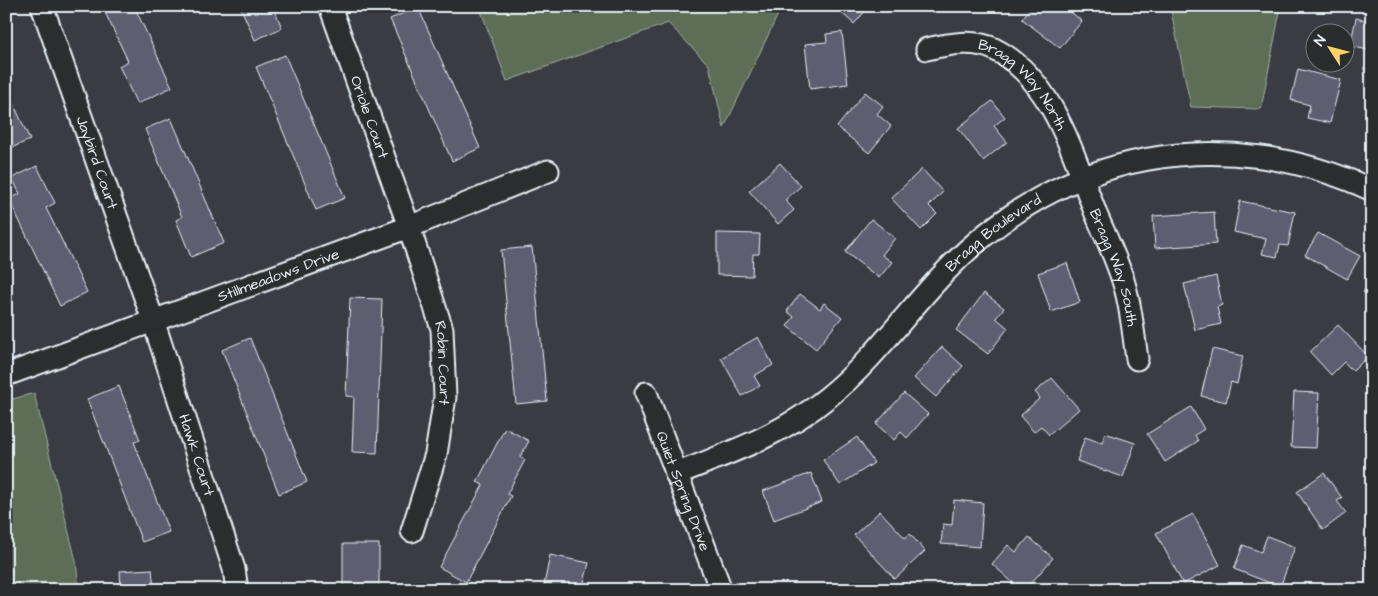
<svg xmlns="http://www.w3.org/2000/svg" width="1378" height="596" font-family="'Architects Daughter',sans-serif">
  <rect width="100%" height="100%" fill="#393c42"/>
  <filter id="ink" filterUnits="userSpaceOnUse"><feTurbulence type="fractalNoise" baseFrequency=".02" numOctaves="2"/><feDisplacementMap in="SourceGraphic" scale="10" xChannelSelector="R" yChannelSelector="G"/><feConvolveMatrix kernelMatrix="1 2 1 2 8 2 1 2 1" color-interpolation-filters="sRGB"/></filter>
  <g filter="url(#ink)">
    <path fill="#5d6d56" stroke="#a2afa7" d="M479,6H782L724,128L709,65L668,23L507,81Z
      M1170,6H1281L1261,109L1191,107Z
      M34,393L76,561L79,590H6V401Z"/>
    <path fill="#5d5e70" stroke="#e8f1f8" d="M102,6H134L172,87L137,104L119,66L128,61Z
      M240,6H273L282,28L255,40Z
      M834,6H864L867,9L854,24Z
      M1032,6H1063L1082,21L1060,48L1022,19Z
      M418,7L480,148L452,161L390,19Z
      M1356,18L1372,22V51L1350,46Z
      M842,32L848,84L810,89L805,44L827,42L826,34Z
      M285,55L345,198L316,210L256,67Z
      M1298,69L1341,80L1330,123L1307,118L1310,105L1291,100Z
      M6,87L30,140L6,150Z
      M865,92L883,106L877,114L891,126L869,153L837,127Z
      M992,101L1005,117L994,126L1007,142L983,161L958,128Z
      M171,118L224,243L191,257L176,220L182,217L145,129Z
      M780,163L801,186L785,200L794,210L778,224L749,191Z
      M37,166L55,203L46,208L87,292L60,306L9,199L20,194L12,178Z
      M922,169L943,192L929,206L937,214L921,230L891,198Z
      M1240,201L1295,212L1288,246L1280,245L1277,257L1262,254L1266,239L1234,232Z
      M1214,212L1216,244L1155,248L1153,216Z
      M871,219L895,238L882,255L892,262L879,278L845,252Z
      M717,233L760,234L759,254H753L752,276L717,275Z
      M1318,233L1360,256L1347,279L1305,255Z
      M532,247L547,401L516,404L501,250Z
      M1067,263L1080,302L1051,312L1038,273Z
      M1216,276L1222,305L1217,307L1221,324L1195,330L1184,284Z
      M1372,280V299L1363,292Z
      M984,293L1004,308L996,318L1008,328L988,354L956,330Z
      M800,294L820,309L824,303L842,317L816,349L787,326L794,317L787,311Z
      M350,298L382,299L377,453L352,452L354,397L346,396Z
      M1338,325L1368,356L1353,371L1344,362L1331,375L1310,352Z
      M758,337L773,365L754,376L760,386L742,396L721,358Z
      M250,338L307,482L279,494L222,350Z
      M942,347L963,366L936,397L914,378Z
      M1212,349L1243,356L1237,384L1231,382L1226,402L1201,396Z
      M1052,378L1079,409L1049,435L1041,426L1034,432L1020,416L1040,398L1035,392Z
      M119,386L140,440L134,442L169,532L142,542L87,399Z
      M1294,392L1319,393L1316,448L1291,447Z
      M904,393L928,414L907,438L901,432L894,440L876,424Z
      M1191,407L1204,429L1195,435L1198,441L1165,462L1147,434Z
      M505,428L529,441L520,457L525,460L507,494L511,496L466,582L439,567L483,485L477,482Z
      M1105,433L1135,443L1123,477L1077,461L1085,437L1102,443Z
      M857,437L874,463L840,485L823,460Z
      M811,473L822,502L774,520L763,491Z
      M1324,473L1342,498L1337,501L1346,513L1323,530L1297,492Z
      M954,500L983,503L980,547L941,544L943,524L952,525Z
      M880,511L905,538L910,534L925,551L895,579L854,535Z
      M1193,514L1220,565L1183,584L1156,533Z
      M1267,536L1295,547L1280,587L1234,569L1243,545L1261,552Z
      M1029,537L1053,558L1025,590H1021L992,564L1008,545L1016,552Z
      M343,544H379V590H343Z
      M550,555L589,563L582,590H543Z
      M152,569L154,590H121L120,571Z"/>
    <g fill="none" stroke-linecap="round" stroke-linejoin="round">
      <defs>
        <g id="street">
          <path id="s1" d="M42,6L153,320L234,569L237,590"/>
          <path id="s2" d="M330,6L409,227L442,329L445,397L436,454L412,531"/>
          <path id="s3" d="M927,49C949,44 973,39 994,49C1053,78 1074,158 1096,214C1107,240 1121,268 1127,295C1132,316 1134,338 1137,359"/>
          <path id="s4" d="M6,375L409,227L548,171"/>
          <path id="s5" d="M646,393L721,590"/>
          <path id="s6" d="M676,474C729,453 784,434 828,397C874,360 906,312 947,270C1061,151 1222,121 1372,190"/>
        </g>
      </defs>
      <use href="#street" stroke="#e8f1f8" stroke-width="25"/>
      <use href="#street" stroke="#2a2d2e" stroke-width="21"/>
    </g>
  </g>
  <g text-anchor="middle" dominant-baseline="central" stroke-width="4" stroke-linejoin="round" paint-order="stroke">
    <g font-size="15" fill="#e8f1f8" stroke="#2a2d2e">
      <text stroke="none"><textPath href="#s3" startOffset="114">Bragg Way North</textPath></text>
      <text stroke="none"><textPath href="#s2" startOffset="118">Oriole Court</textPath></text>
      <text stroke="none"><textPath href="#s1" startOffset="166">Jaybird Court</textPath></text>
      <text stroke="none"><textPath href="#s6" startOffset="405">Bragg Boulevard</textPath></text>
      <text stroke="none"><textPath href="#s3" startOffset="324">Bragg Way South</textPath></text>
      <text stroke="none"><textPath href="#s4" startOffset="290">Stillmeadows Drive</textPath></text>
      <text stroke="none"><textPath href="#s2" startOffset="376">Robin Court</textPath></text>
      <text stroke="none"><textPath href="#s1" startOffset="475">Hawk Court</textPath></text>
      <text stroke="none"><textPath href="#s5" startOffset="105">Quiet Spring Drive</textPath></text>
    </g>
  </g>
  <rect width="1378" height="596" fill="none" stroke="#2a2d2e" stroke-width="25"/>
  <rect x="12" y="12" width="1353" height="571" fill="none" stroke="#e8f1f8" stroke-width="2" filter="url(#ink)"/>
  <g transform="translate(1330 48) rotate(306)"><circle r="24" fill="#2a2d2e" stroke="#767b7f"/>
  <path d="M0-4L9 19L0 12L-9 19Z" fill="#ffd166"/>
  <text y="-8" font-size="14" font-weight="bold" text-anchor="middle" fill="#e8f1f8">N</text>
  </g>
</svg>
